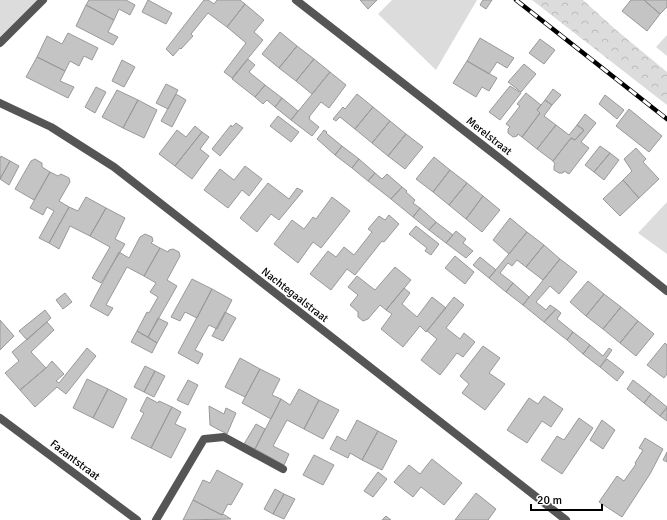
<svg xmlns="http://www.w3.org/2000/svg" width="667" height="520" font-family="Signika,sans-serif">
  <defs>
    <pattern id="forest-crowns" width="20" height="18" patternUnits="userSpaceOnUse"><rect width="20" height="18" fill="#dcdcdc"/><path d="M2 6a3 3 0 1 1 6 0M12 15a3 3 0 1 1 6 0" fill="none" stroke="#bbb"/></pattern>
  </defs>
  <rect width="100%" height="100%" fill="#fff"/>
  <path fill="#dcdcdc" d="M0,0H38L0,37Z
    M392,0H477L436,70L378,14Z
    M667,35V56L656,47Z
    M667,202V254L638,233Z"/>
  <path fill="url(#forest-crowns)" d="M532,0H583L615,29L667,72V105Z"/>
  <path fill="#c4c4c4" stroke="#999" d="M89,0H126L135,5L130,15L119,9L114,20L86,5Z
    M148,0L172,13L166,24L142,12Z
    M204,0H208L214,4L217,0H240L245,4L227,27L208,13L191,34L193,36L181,49L180,48L173,56L166,49Z
    M360,0H377L368,9Z
    M483,0H492L486,9L480,5Z
    M631,0H644L660,14L647,31L622,11Z
    M644,0H667V7L660,14Z
    M245,4L264,20L254,32L263,40L232,78L224,72L246,43L227,27Z
    M86,5L114,20L108,32L118,37L113,45L76,26Z
    M280,32L297,46L279,68L262,54Z
    M68,33L98,48L92,60L84,56L79,66L70,61L65,71L37,57L47,36L62,44Z
    M480,38L514,58L507,68L497,62L489,74L467,61Z
    M540,39L555,50L544,64L529,53Z
    M297,46L314,59L296,81L279,68Z
    M37,57L65,71L60,81L74,87L68,98L26,77Z
    M248,59L255,65L249,72L265,85L255,97L232,79Z
    M314,59L330,72L312,94L296,81Z
    M122,60L135,67L124,87L112,81Z
    M467,61L497,78L489,91L482,87L476,97L453,83Z
    M524,64L536,74L521,92L508,82Z
    M330,72L346,85L329,108L321,102L309,117H310L309,119L319,127L312,136L291,120Z
    M166,84L178,90L168,109L156,103Z
    M265,85L282,98L275,107L267,100L263,104L255,97Z
    M510,86L521,93L500,120L489,112Z
    M96,87L106,92L95,113L85,107Z
    M553,89L561,95L552,105L545,100Z
    M117,90L138,100L123,128L102,117Z
    M526,93L541,105L537,110L540,113L522,137L518,134L517,136L513,137L508,133V129L510,127L506,124L520,106L517,104Z
    M176,94L186,100L172,127L161,121Z
    M357,94L373,107L355,129L340,117L336,121L333,119L343,107L345,109Z
    M605,95L624,110L617,119L599,104Z
    M282,98L298,111L291,120L275,107Z
    M138,100L157,110L144,138L123,128Z
    M545,100L552,105L544,116L556,125L537,149L522,137L540,113L537,110Z
    M373,107L390,121L372,143L355,129Z
    M629,109L662,136L649,152L616,126Z
    M585,114L596,123L581,142L589,148L569,174L564,171L563,173H559L554,170V166L555,164L553,161L571,138L575,140L584,130L577,125Z
    M278,116L299,132L291,142L270,126Z
    M390,121L406,134L388,156L372,143Z
    M236,123L243,128L220,156L212,149L231,125L232,127Z
    M556,125L569,135L577,125L584,130L575,140L571,138L553,161L537,149Z
    M195,126L202,132L175,166L159,154L177,130L186,137Z
    M324,130L327,132L326,133L342,146L335,155L317,139Z
    M202,132L209,137L200,149L209,156L192,179L175,166Z
    M406,134L423,147L405,169L388,156Z
    M342,146L359,159L352,168L335,155Z
    M600,146L610,153L594,172L585,165Z
    M636,148L646,159L643,162L659,179L639,198L623,180L632,171L624,159Z
    M610,153L619,160L604,180L594,172Z
    M1,156L10,161L0,179V159Z
    M434,157L450,170L433,192L416,179Z
    M35,159L42,163V167L50,172L34,200L15,189L31,161Z
    M359,159L375,173L368,181L352,168Z
    M10,161L19,166L9,185L0,179Z
    M245,166L262,179L249,196L242,190L228,208L204,190L220,169L234,180Z
    M450,170L467,183L449,205L433,192Z
    M50,172L58,176L61,174L69,178L70,182L59,201L69,207L49,243L39,238L54,211L47,207L43,215L30,208Z
    M375,173L382,179L387,174L402,187L391,199L368,181Z
    M623,180L639,198L620,216L603,199Z
    M268,183L289,199L297,188L303,191L279,220L271,214L257,232L240,218Z
    M467,183L483,196L466,219L449,205Z
    M402,187L407,191L406,192L415,200L413,203L420,208L413,217L391,199Z
    M483,196L500,210L482,232L466,219Z
    M86,197L106,208L90,236L70,226L59,249L49,243L69,207L78,211Z
    M332,197L350,211L321,248L313,242L298,263L274,244L292,220L304,229L313,217L316,219Z
    M106,208L125,218L115,239L125,244L101,283L92,278L110,247L90,236Z
    M420,208L436,222L429,230L413,217Z
    M389,215L399,224L384,242L382,241L355,275L347,269L331,290L310,274L328,251L336,257L344,247L354,255L372,232L368,229L379,216L385,220Z
    M510,218L527,232L509,254L493,240Z
    M436,222L453,235L446,243L429,230Z
    M416,226L439,244L431,255L425,251L427,248L409,234Z
    M456,231L466,239L463,243L473,251L466,258L446,243Z
    M527,232L544,245L526,267L517,260L512,266L508,263L500,273L513,283L506,292L489,278Z
    M145,234L152,237L153,241L151,243L160,248L144,276L127,267L106,305L113,308L108,316L90,306L119,252L129,258L140,237Z
    M544,245L560,259L543,280L526,267Z
    M160,248L168,252L169,250L173,249L179,252L180,256L167,280L177,286L148,337L137,331L147,312L149,313L158,297L150,292L156,283L144,276Z
    M455,256L474,272L465,284L445,268Z
    M480,257L496,270L489,278L473,265Z
    M560,259L577,272L559,294L550,286L536,302L546,310L550,305L556,309L544,322L523,305Z
    M395,267L411,280L386,310L380,305L368,319L363,321L358,317V312L350,305L358,295L348,287L357,276L375,290Z
    M192,279L212,289L197,318L185,312L180,321L171,317Z
    M588,281L604,294L586,316L570,302Z
    M513,283L529,297L523,305L506,292Z
    M404,288L410,293L402,304L417,317L432,297L446,308L426,332L420,326L403,347L381,329L392,314L386,310Z
    M212,289L232,300L217,329L209,325L195,350L203,354L198,364L178,353Z
    M65,293L72,302L63,309L56,300Z
    M604,294L621,307L603,329L586,316Z
    M454,297L464,305L446,328L460,339L464,333L475,342L463,357L457,353L440,375L421,360L437,339L427,331Z
    M621,307L638,321L620,343L603,329Z
    M556,309L561,313L557,319L573,332L567,340L544,322Z
    M45,310L51,318L27,340L19,331Z
    M225,312L236,318L223,341L212,336Z
    M158,318L168,323L157,343L148,337Z
    M0,320L14,336L0,350Z
    M638,321L654,334L636,356L620,343Z
    M47,322L54,330L31,352L46,368L20,390L5,373L19,361L12,352Z
    M137,331L157,343L152,353L131,342Z
    M573,332L590,345L583,354L567,340Z
    M665,343L667,345V374L664,378L647,365Z
    M590,345L603,356L609,348L612,350L600,367L583,354Z
    M483,346L500,358L489,373L505,384L485,410L462,393L469,384L460,376Z
    M87,348L96,356L66,394L57,387L35,407L20,390L46,368L52,361L64,374L56,381L59,383Z
    M240,358L260,369L245,397L225,387Z
    M607,359L624,372L617,381L600,367Z
    M145,366L155,371L144,392L134,387Z
    M260,369L280,379L272,395L281,399L271,419L242,403Z
    M155,371L165,376L154,397L144,392Z
    M87,379L108,389L93,418L73,408Z
    M188,380L198,385L188,405L177,400Z
    M633,380L651,394L644,403L627,389Z
    M108,389L127,399L113,428L93,418Z
    M299,389L319,400L304,429L287,420L273,446L289,454L284,465L255,449L281,399L290,405Z
    M651,394L667,407L660,416L644,403Z
    M544,396L563,409L551,427L542,421L527,443L507,430L529,398L538,404Z
    M147,397L158,403L159,401L172,407L151,448L131,438L144,413L140,411Z
    M319,400L339,410L323,439L304,429Z
    M209,406L224,414L226,408L236,413L227,434L210,425Z
    M172,407L181,412L175,424L186,429L171,458L151,448Z
    M667,408V421L660,416Z
    M579,418L593,428L562,474L541,460L557,436L564,440Z
    M357,420L378,431L362,460L350,453L348,458L330,449L337,436L346,441Z
    M602,420L615,430L603,449L590,440Z
    M256,424L265,429L255,449L244,444Z
    M378,431L397,441L382,470L362,460Z
    M645,438L663,449L650,474L622,517L599,502L617,476L624,481L636,464L635,463L643,450L639,448Z
    M667,452V462L663,460Z
    M314,455L334,465L323,485L303,475Z
    M432,459L462,483L444,505L421,487L413,497L394,482L409,465L420,474Z
    M217,470L243,484L231,505L228,504L222,515L193,500L203,480L210,483Z
    M378,472L387,479L373,497L364,491Z
    M275,489L284,494L273,514L264,509Z
    M476,493L496,509L488,520H455Z
    M284,494L295,499L284,519L273,514Z
    M193,500L222,515L223,514L231,519L183,520Z
    M386,516L391,520H382Z"/>
  <g fill="none" stroke-linecap="round" stroke-linejoin="round">
    <path stroke="#555" stroke-width="8" d="M156,520L204,439L224,437L283,469"/>
    <path stroke="#555" stroke-width="8" d="M296,0L498,157L667,291
      M0,43L43,0
      M0,103L51,127L114,167L566,520
      M0,418L137,520"/>
    <defs>
      <path id="rail" d="M516,0L667,119"/>
    </defs>
    <use href="#rail" stroke="#000" stroke-width="4.5"/>
    <use href="#rail" stroke="#fff" stroke-width="3" stroke-dasharray="9" stroke-linecap="butt"/>
  </g>
  <g text-anchor="middle" dominant-baseline="central" stroke-width="3" stroke-linejoin="round" paint-order="stroke">
    <g font-size="11" fill="#000" stroke="#fff">
      <text transform="translate(489 136) rotate(38)">Merelstraat</text>
      <text transform="translate(295 295) rotate(38)">Nachtegaalstraat</text>
      <text transform="translate(75 460) rotate(37)">Fazantstraat</text>
    </g>
  </g>
  <path d="M531 504v6h71v-6" fill="none" stroke="#000000" stroke-width="2"/>
  <text x="537" y="504" font-size="12" fill="#000000" stroke="#ffffff" stroke-width="3" paint-order="stroke">20 m</text>
</svg>
